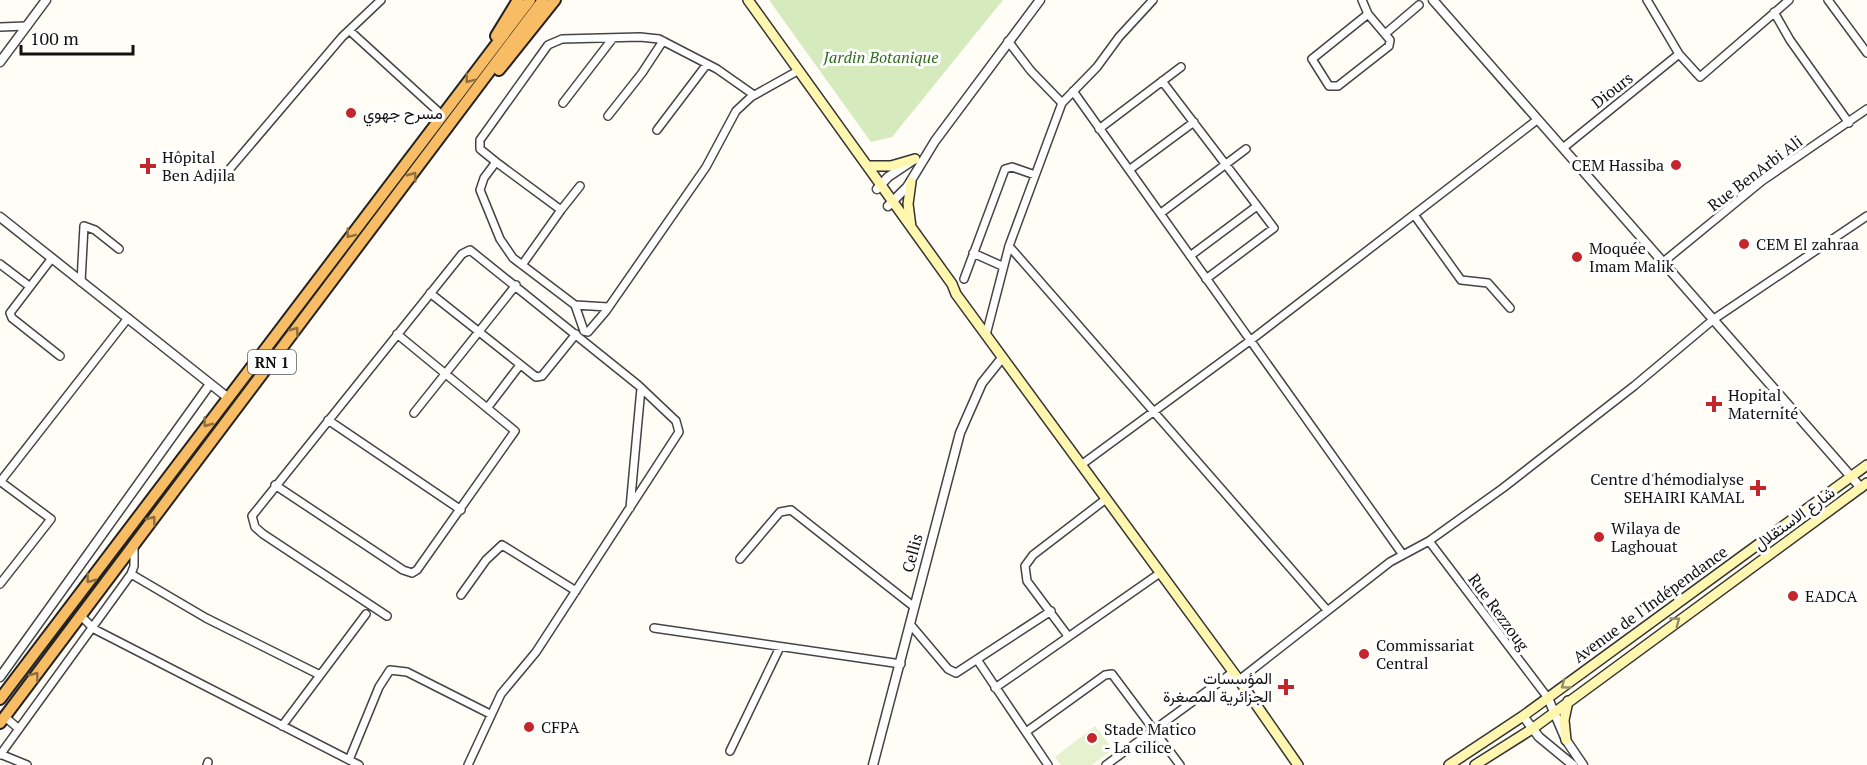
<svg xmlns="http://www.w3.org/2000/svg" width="1867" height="765" font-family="'PT Serif',Vazirmatn,serif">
  <rect width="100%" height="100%" fill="#fffdf5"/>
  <path fill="#d5ebbd" d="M769,0H1003L892,137L871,142Z"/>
  <path fill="#e6f2cf" d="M1095,726L1113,749L1092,765H1061L1055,757Z"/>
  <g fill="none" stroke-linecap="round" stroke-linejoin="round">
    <defs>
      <path id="minor" d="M1362,0L1368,14L1390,40L1389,46L1338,86H1329L1312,59L1368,14
        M1828,0L1867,53
        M1774,12L1790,40L1849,123
        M0,27L27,26
        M350,31L442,115
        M1385,34L1419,5
        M1008,41L1031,71L1062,103
        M1679,54L1700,77L1789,0
        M1162,81L1274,228L1206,279
        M1073,91L1403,555
        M563,103L613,38
        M608,116L642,73L663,41
        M1099,129L1181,67
        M657,130L707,64
        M1563,148L1679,54L1647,0
        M496,162L561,210L522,265
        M1129,170L1194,122
        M228,171L342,37L381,0
        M561,210L580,186
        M1161,213L1246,149
        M1415,216L1461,280L1488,283L1510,308
        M1009,246L1327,610
        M973,253L1002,266
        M1190,256L1257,206
        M52,258L10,313L12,318L60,356
        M1662,263L1762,181L1867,109
        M0,264L29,286
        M964,279L1005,169L1012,167L1035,175
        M81,282L84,226L95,230L119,249
        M430,293L536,377L542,376L576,334
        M575,305L513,258L500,239L480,190L484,178L496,162L480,149V140L548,45L562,39L640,37L659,39L717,69L754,95
        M608,307L575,305L584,331L588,332L606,311L706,167L736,111L751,97L794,73
        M986,335L1009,246L1062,103L1097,67L1119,37L1153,0
        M488,407L520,365
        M414,413L516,285
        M328,420L461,510
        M1081,465L1251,340L1537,120
        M0,482L128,318
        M275,485L403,570L412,573L417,570L515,431L397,334
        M630,508L641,388
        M1429,541L1548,698
        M740,559L780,512L791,510L913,606
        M131,574L206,618L320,675
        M0,584L51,519L1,482
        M461,595L486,560L502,545L576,591
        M80,615L94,629L359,765
        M387,616L263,534L255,527L252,516L462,254L470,250L638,385L676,421L679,432L536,652L501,694L468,765
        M910,624L948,669L956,673L1051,611
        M654,628L901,664
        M1068,636L1027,581L1025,566L1033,555L1106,499
        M978,661L1048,765
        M1239,680L1390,562L1429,541L1503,488L1634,386L1714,319L1867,216
        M995,688L1160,573
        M5,717L19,729
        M282,726L366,614
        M1026,732L1105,675L1112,674L1180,765
        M730,751L780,647
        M0,754L27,765
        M0,755L131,574L134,566V546
        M349,760L379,687L390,670L407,672L490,714
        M207,765L208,762
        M1106,765L1233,672"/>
      <path id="tertiary" d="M1433,0L1861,488
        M0,62L46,0
        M877,189L888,177L915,159
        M888,206L907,187L935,141L1040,0
        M0,217L227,397
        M0,677L210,384
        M1548,698L1566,740L1583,765
        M1523,716L1539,737L1573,765
        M873,765L960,433L982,383L1002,358"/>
      <path id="secondary" d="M748,0L952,284L956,294L1239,680L1298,765
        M868,166H891L915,159
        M911,182L908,204L911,227
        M1566,740L1564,720L1568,701
        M1449,765L1523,716L1867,465
        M1475,765L1532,729L1867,483"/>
      <path id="trunk" d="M496,36L518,0
        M499,70L555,0
        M0,699L530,0
        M0,723L543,0"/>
    </defs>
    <use href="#minor" stroke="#444" stroke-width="10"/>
    <use href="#tertiary" stroke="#444" stroke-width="11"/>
    <use href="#secondary" stroke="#333" stroke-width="12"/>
    <use href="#trunk" stroke="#222" stroke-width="14"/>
    <use href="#minor" stroke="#fff" stroke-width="7"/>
    <use href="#tertiary" stroke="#fff" stroke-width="8"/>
    <use href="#secondary" stroke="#fff6b0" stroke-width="9"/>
    <use href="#trunk" stroke="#f7bc64" stroke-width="10"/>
  </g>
  <defs><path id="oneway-chevron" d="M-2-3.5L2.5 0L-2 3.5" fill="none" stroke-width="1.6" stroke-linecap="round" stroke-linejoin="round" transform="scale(1.5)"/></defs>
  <g stroke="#906f3f">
    <use href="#oneway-chevron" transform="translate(469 79) rotate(128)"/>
    <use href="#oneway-chevron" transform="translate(413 176) rotate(-53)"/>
    <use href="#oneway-chevron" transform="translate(350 234) rotate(128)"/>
    <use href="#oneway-chevron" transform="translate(295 331) rotate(-53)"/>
    <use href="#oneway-chevron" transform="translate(207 423) rotate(127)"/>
    <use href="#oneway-chevron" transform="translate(152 520) rotate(-53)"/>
    <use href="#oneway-chevron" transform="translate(90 579) rotate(127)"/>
    <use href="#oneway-chevron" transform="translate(35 676) rotate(-53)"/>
  </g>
  <g stroke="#948f68">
    <use href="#oneway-chevron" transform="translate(1676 621) rotate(-36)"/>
    <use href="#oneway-chevron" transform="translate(1565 685) rotate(144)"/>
  </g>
  <g fill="#c4262e" stroke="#fff" stroke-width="2">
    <circle cx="351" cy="113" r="6"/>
    <circle cx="1676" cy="165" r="6"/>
    <path d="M145 157h6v6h6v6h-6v6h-6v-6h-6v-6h6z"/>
    <circle cx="1744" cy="244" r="6"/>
    <circle cx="1577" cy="257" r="6"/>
    <path d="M1711 395h6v6h6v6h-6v6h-6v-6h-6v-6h6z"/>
    <path d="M1755 479h6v6h6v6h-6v6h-6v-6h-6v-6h6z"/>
    <circle cx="1599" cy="537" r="6"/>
    <circle cx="1793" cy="596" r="6"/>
    <circle cx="1364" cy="654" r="6"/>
    <path d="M1283 678h6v6h6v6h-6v6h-6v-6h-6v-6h6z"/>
    <circle cx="529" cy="727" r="6"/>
    <circle cx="1092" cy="738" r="6"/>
  </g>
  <g text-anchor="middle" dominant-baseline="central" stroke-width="6" stroke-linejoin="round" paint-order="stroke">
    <rect fill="#fff" stroke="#585858" stroke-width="1.5" x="248" y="350" width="48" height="24" rx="4.5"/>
    <g font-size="15" font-weight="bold" fill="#111">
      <text x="272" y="362">RN 1</text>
    </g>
    <g font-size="16" font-style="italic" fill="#2f6b1f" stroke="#fff">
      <text x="881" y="57">Jardin Botanique</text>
    </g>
    <g font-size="16" fill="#111" stroke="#fff">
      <text transform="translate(1612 90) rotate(-38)">Diours</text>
      <text transform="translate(1755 173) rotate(-37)">Rue BenArbi Ali</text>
      <text transform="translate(1794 518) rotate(-36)">شارع الاستقلال</text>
      <text transform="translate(912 553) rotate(-75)">Cellis</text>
      <text transform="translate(1650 604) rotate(-36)">Avenue de l'Indépendance</text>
      <text transform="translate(1499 612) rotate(54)">Rue Rezzoug</text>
    </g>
    <g font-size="16" fill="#111" stroke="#fff" text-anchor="start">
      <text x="363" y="113">مسرح جهوي</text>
      <text x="162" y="157">Hôpital<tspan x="162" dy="18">Ben Adjila</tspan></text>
      <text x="1664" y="165" text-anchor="end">CEM Hassiba</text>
      <text x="1756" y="244">CEM El zahraa</text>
      <text x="1589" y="248">Moquée<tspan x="1589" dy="18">Imam Malik</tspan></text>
      <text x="1728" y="395">Hopital<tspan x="1728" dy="18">Maternité</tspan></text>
      <text x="1744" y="479" text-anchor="end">Centre d'hémodialyse<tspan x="1744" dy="18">SEHAIRI KAMAL</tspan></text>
      <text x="1611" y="528">Wilaya de<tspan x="1611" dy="18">Laghouat</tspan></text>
      <text x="1805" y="596">EADCA</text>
      <text x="1376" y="645">Commissariat<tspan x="1376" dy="18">Central</tspan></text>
      <text x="1272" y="678" text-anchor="end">المؤسسات<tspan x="1272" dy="18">الجزائرية المصغرة</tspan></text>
      <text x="541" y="727">CFPA</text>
      <text x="1104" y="729">Stade Matico<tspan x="1104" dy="18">- La cilice</tspan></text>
    </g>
  </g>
  <path d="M21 45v9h112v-9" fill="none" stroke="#111111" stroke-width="3"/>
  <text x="30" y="45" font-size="18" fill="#111111" stroke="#ffffff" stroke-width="4.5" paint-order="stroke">100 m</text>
</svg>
